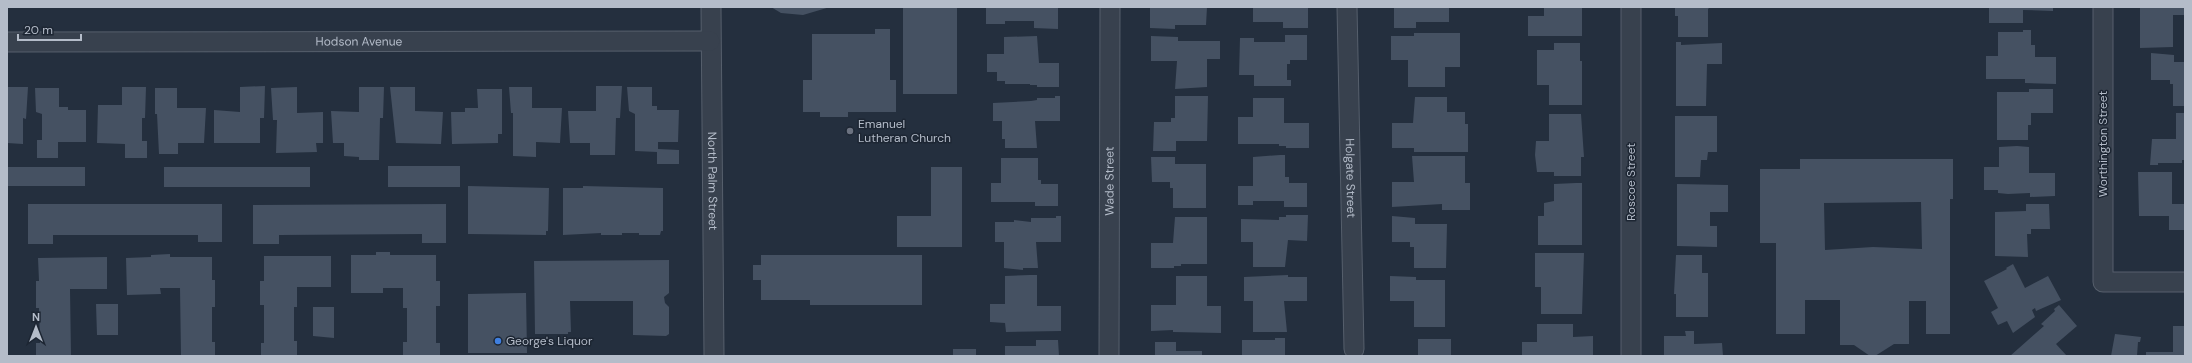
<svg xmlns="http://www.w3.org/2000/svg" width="2192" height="363" font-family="'DM Sans',sans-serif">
  <rect width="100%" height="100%" fill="#242f3e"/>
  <path fill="#455162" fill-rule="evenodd" d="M771,7H830L803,15L781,13Z
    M903,7H957V94H903Z
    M986,7H1058V29L1034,28V21H1005V24H986Z
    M1150,7H1207L1206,25H1175V29L1150,28Z
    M1253,7H1308V28H1283V22H1253Z
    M1394,7H1449V22H1416V28H1394Z
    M1544,7H1582V36H1528V16H1544Z
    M1675,7H1710L1708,9V37H1678V16H1675Z
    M1989,7H2053V11L2023,10V23H1989Z
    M2140,7H2185V15H2173V47L2140,48Z
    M875,29H890V80H896V112H848V117H820V112H803V80H812V34H875Z
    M2023,30H2031V45H2035V57H2056V84L2025,83V79H1986V56H1998V32H2023Z
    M1414,33H1460V67H1445V87H1408V60H1391V36H1414Z
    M1285,35H1307V60H1290V64H1287V80H1291V86H1254V75H1239L1240,38H1254V42H1285Z
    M1037,36L1039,63H1059V87H1037V85H1030V84H1005V81H997V72H987V54H1004V37Z
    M1151,36L1178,37V41H1220V59H1207V87L1175,89L1177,61H1151Z
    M1676,42H1681V45L1722,43V64H1707L1706,106H1676Z
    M1554,43H1580V61H1582V105H1549V85H1537V50H1554Z
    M2151,53L2174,55V62H2185V106H2173V84H2170V80H2151Z
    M265,86L264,118H260V143H214V110L240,112V87Z
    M596,86H622L620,118H616L615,155H590V143H570L568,111H596Z
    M7,87H28L26,119L23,118V144L7,143Z
    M122,87H146L145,118H142V141H147V158H125V144L97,143L98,105H122Z
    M297,87V113L323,112V143H316L317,152L276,153L277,120H273L271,88Z
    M359,87H384L383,118H380L379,160H359V157L344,156V143H333L331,111L359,112Z
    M390,87H415V111L443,112L441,144L396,143Z
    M509,87H532V108H562L560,143L536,142V157L513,156V113H511Z
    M627,87H652V106H657V110H679L678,142H658V149L679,150V164H657V152L635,151V114L629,111Z
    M35,88H59V107H68V110H86V142H58V158H37V140H42V114L36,112Z
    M155,88H177V108H206L204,143H178V154H159L157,114H155Z
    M477,89H502V134H498V143L452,144L451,112H465V108H478Z
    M2029,89H2053V113H2031V125H2028V140H1997V92H2029Z
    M1055,96H1060V121H1035L1037,148H1005V139H1002V121H993V103L1031,101L1037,100V98H1055Z
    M1175,96H1208L1207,141H1176V151H1153L1154,122H1171V118H1175Z
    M1415,97H1447V112H1465V124H1468V152H1414V148H1392V123H1413Z
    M1253,98H1284V123H1309V148H1286V146H1279V144H1238V117H1253Z
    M2176,113H2185V160H2182V163H2158V165H2150L2152,139H2176Z
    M1549,114H1581L1584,157H1581V176H1554V172H1537L1535,155L1536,141H1549Z
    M1675,116H1717V152H1708L1707,160H1701L1700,177H1675Z
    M2017,146L2029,147V173H2055V196L2030,197V193L2008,194L1998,193V190H1984V167H1999V147Z
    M1280,155H1285V177H1289V183H1307V207H1284V201H1253V205H1238V186H1253V157Z
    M1412,156H1465V183H1470V210H1442V204L1392,207V182H1414Z
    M1151,157H1175V164H1206V208H1173V188H1170V182H1152Z
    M1001,158H1038V180H1041V184H1058V206H1035V202H991V183H1001Z
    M1800,159H1953V199H1950V334H1926V301H1909V344H1894L1875,356H1870L1854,345H1840V300H1805V334H1776V243H1760V169H1800ZM1921,202L1922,249L1873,247L1825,250L1824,203Z
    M388,166H460V187H388Z
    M7,167H85V186H7Z
    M164,167H310V187H164Z
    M931,167H962V247H897V216H931Z
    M2138,172H2172V204H2185V230H2169V216H2139Z
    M1576,183H1582V245H1538V216H1544V203L1554,201V184Z
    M1677,184L1728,185V212H1710V226H1717V247L1677,246Z
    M468,186L549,188L548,231H546V235L468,234Z
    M583,186L663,188V231H661L660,235H639V233H622V235H601V233L563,235V188H583Z
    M28,204H222V242H198V235H53V244H28Z
    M446,204V243H422V234L279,235V244H253V205Z
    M2026,204H2049L2050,229H2031V234H2027L2028,257L1995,256V212L2026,211Z
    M1286,215H1308L1307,241L1288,240L1285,267H1253V242H1241V219L1279,220V217H1286Z
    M1056,216H1061V242H1036L1038,268H1023V270L1004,268V242H995V222H1014V220L1031,222V218H1056Z
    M1392,216L1415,218V224H1447L1446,268H1414V247H1410V242H1392Z
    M1175,217H1207V264H1181V266H1174V268H1151V243H1173Z
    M376,252H390V255H436V281H440V306H436V343H440V356H403V342H407V308H403V288H383V293H351V255H376Z
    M1535,253H1584L1582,314H1541V287H1535Z
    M170,254V257H212V280H215V307H212V342H215V356H181L180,288H160L161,294L127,295L126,258L151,257V255Z
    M761,255H922V305H810V300H761V280H753V265H761Z
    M1676,255H1702V273H1708V317H1676V294H1674Z
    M264,256H331V287H297V307H294V341H297V356H261V343H264V305H260V281H264Z
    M107,257V289H70L71,356H36V343H40L39,308H36V281H39L38,258Z
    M669,260V293L664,297L665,303L669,307V334L666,336L633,335V301H570L571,332H568V334H535L534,261Z
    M2013,264L2025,288L2048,276L2061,300L2036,311L2035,308L2032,310L2035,317L2013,333L2007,321L1998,325L1991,312L1998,308L1984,281L2007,269L2006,268Z
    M1030,275H1037V306H1061V331L1006,332L1005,323L990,322V304H1005V276Z
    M1288,275V277H1307V301H1284L1287,332H1253V301H1244V277Z
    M1176,276H1207V306H1221V333L1173,332V330L1151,331V305H1176Z
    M1390,276L1416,277V280H1445V327H1414V301H1390Z
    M526,293L527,353H468V294Z
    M96,304H118V335H97Z
    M2059,305L2077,326L2056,344L2067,356H2010L2044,326L2041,324L2055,311L2054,309Z
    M313,307H334V338L313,336Z
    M1537,324H1573V337L1593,336V356H1522V342H1537Z
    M2173,326H2185V356H2146V352H2173Z
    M1685,331H1694V344L1722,343L1723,356H1664V336H1686Z
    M2115,334L2141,337L2140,342H2138L2137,356H2111Z
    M1275,338H1285V356H1242V340H1275Z
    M1418,339H1451V356H1418Z
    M1036,340H1058L1059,356H1005V346H1036Z
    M1155,342H1176V351H1202V356H1155Z
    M953,349H976V356H953Z"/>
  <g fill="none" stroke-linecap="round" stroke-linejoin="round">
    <defs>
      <g id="street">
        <path id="s1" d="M711,7L714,356"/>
        <path id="s2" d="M1347,7L1354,349"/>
        <path d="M1631,7V356"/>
        <path d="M2103,7V282H2185"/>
        <path id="s3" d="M7,42L710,41"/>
        <path id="s4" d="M1109,356L1110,7"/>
      </g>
    </defs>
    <use href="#street" stroke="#565f6c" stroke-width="21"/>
    <use href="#street" stroke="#38414e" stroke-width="19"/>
  </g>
  <circle fill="#6b7280" stroke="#1d2633" stroke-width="1.5" cx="850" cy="131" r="4"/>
  <circle fill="#3f7fe0" stroke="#1d2633" stroke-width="1.5" cx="498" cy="341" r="4"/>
  <g text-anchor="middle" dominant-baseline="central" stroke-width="3" stroke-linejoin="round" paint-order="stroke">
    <g font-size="12" fill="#b4bcc9" stroke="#1d2633">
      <text stroke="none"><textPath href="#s3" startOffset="352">Hodson Avenue</textPath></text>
      <text transform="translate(2103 144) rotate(-90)">Worthington Street</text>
      <text stroke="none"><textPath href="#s2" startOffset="171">Holgate Street</textPath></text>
      <text stroke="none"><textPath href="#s1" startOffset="174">North Palm Street</textPath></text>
      <text stroke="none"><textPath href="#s4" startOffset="175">Wade Street</textPath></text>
      <text transform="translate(1631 182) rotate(-90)">Roscoe Street</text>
    </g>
    <g font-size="12" fill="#b4bcc9" stroke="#1d2633" text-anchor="start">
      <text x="858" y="124">Emanuel<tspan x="858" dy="14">Lutheran Church</tspan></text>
      <text x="506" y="341">George's Liquor</text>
    </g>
  </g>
  <rect width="2192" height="363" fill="none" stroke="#b4bcc9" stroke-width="16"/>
  <g transform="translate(36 327)" stroke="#1d2633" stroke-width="3" paint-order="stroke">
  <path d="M0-3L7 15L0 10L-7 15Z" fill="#b4bcc9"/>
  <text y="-6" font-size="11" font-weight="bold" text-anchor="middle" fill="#b4bcc9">N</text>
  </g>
  <path d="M18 34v6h63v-6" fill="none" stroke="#b4bcc9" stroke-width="2"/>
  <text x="24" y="34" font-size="12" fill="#b4bcc9" stroke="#1d2633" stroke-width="3" paint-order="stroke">20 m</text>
</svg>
